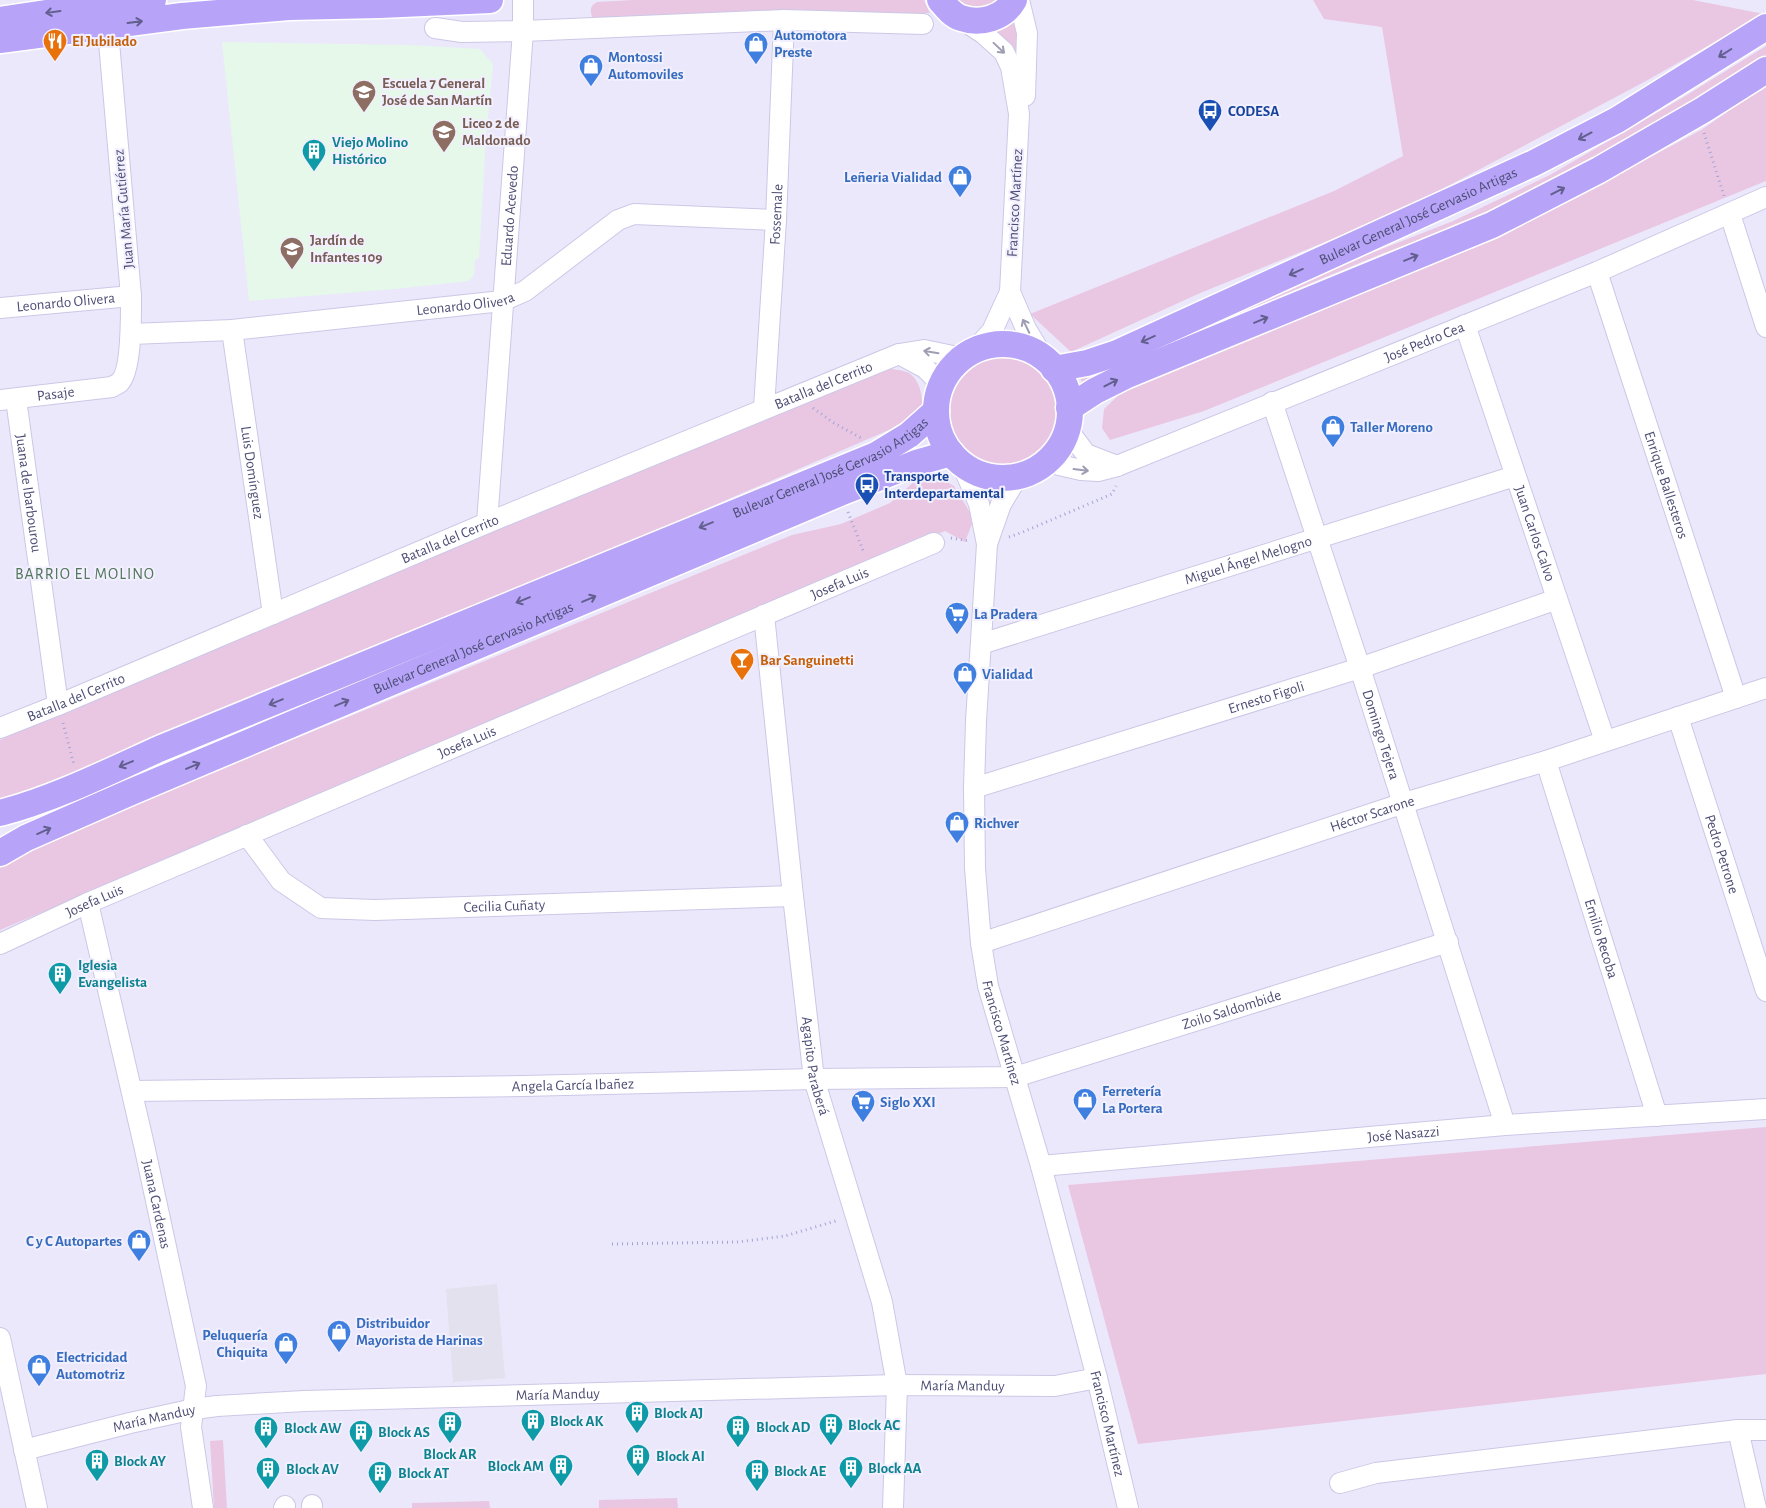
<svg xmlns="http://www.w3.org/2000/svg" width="1766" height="1508" font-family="'Alegreya Sans',sans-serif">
  <rect width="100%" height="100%" fill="#ece8fc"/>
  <path fill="#e2e1ed" d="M497,1284L505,1378L453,1382L446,1289Z"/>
  <path fill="#e5f8e9" d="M222,42L410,45L480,49L493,64L486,136L479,258L475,260L474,275L469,281L395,289L249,301Z"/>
  <path fill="#e9c7e3" d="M633,0H924L930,13H901L598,21L592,17C590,9 590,6 597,2Z
    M950,0H1002L981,13Z
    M1313,0H1693L1764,14L1646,81L1401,211L1198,294L1071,352L1030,314L1334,191L1403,156L1382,27L1324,19Z
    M1017,13L1018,61L992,29Z
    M1766,46V56C1666,118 1564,180 1455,226C1432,236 1407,244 1384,253C1283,294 1182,338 1084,385L1078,375L1249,301L1453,221L1550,175L1682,98Z
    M1766,85V181L1204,411L1110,440L1102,428L1104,409L1123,391L1511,231L1701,130Z
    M946 412a57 57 0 1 1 114 0a57 57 0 1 1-114 0Z
    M881,368C890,369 901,369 909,373C920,380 923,397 922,408L896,427L448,620L0,804V740L277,621Z
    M937,476L954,486L974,519L965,542L945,531L0,930V868L45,841L792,535L841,524L890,503L917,479Z
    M1766,1127V1374L1138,1444L1068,1185Z
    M223,1440L227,1508H214L210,1441Z
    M677,1498L678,1508H599V1500Z
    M489,1501L490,1508H412V1503Z"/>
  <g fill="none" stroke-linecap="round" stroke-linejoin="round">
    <defs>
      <g id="minor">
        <path d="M1019,0L1027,33L1025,96"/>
        <path d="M960,18L984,34L1004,52L1011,67L1019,114L1010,292L992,331L975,350"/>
        <path d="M435,28L462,32L523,31L784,20L923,24"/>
        <path d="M1730,214L1766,327"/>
        <path id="s1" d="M1597,272L1736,698"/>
        <path d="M1010,292L1026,329L1044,359"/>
        <path id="s2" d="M0,308L131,296"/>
        <path id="s3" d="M1465,325L1605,741"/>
        <path id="s4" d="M232,330L273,614"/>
        <path id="s5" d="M131,334L232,330L502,301L525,291L618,220L634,214L776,220"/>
        <path d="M899,354L925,368L941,384"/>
        <path id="s6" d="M16,399L58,705"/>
        <path id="s7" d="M0,400L112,387C114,385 117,385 119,383C132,372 131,313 131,296L109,42L97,16"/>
        <path id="s8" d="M1272,402L1360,668L1505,1125"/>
        <path id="s9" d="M764,408L776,220L784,20"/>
        <path d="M1067,429L1086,454L1117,466"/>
        <path id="s10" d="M1046,462L1081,470L1098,471L1117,466L1597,272L1766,197"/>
        <path id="s11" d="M962,464L979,504L987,544L976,721L974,788L975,868L981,943L988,986L1041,1166L1097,1378L1128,1508"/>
        <path id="s12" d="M487,523L523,31V0"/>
        <path d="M987,544L1001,504L1018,476"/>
        <path id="s13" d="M764,615L793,896L814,1079L882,1302L897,1385L893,1508"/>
        <path id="s14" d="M981,644L1515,476"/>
        <path id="s15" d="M1678,717L1766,991"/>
        <path id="s16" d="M0,728L58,705L487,523L899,354L924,350L962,358"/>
        <path id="s17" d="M1546,761L1657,1116"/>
        <path id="s18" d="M974,788L1360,668L1557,599"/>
        <path id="s19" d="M247,835L281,881L321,908L375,910L793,896"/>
        <path id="s20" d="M88,903L144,1145L196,1386L191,1427L203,1508"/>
        <path id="s21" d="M981,943L1404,803L1546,761L1766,688"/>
        <path id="s22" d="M0,944L88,903L934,543"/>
        <path id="s23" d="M132,1091L523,1086L814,1079L1015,1077L1448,942"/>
        <path id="s24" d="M1041,1166L1505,1125L1766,1109"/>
        <path d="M0,1338L37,1508"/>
        <path d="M1738,1430L1756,1508"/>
        <path id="s25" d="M24,1450L130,1423L194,1409L217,1406L304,1401L897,1385L1055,1386L1097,1378"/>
        <path d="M1340,1483L1376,1473L1738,1430H1766"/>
        <path d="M284,1508L285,1506"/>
        <path d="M312,1508V1505"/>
      </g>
      <g id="major">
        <path d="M940,0C946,7 952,15 961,18C981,25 1004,18 1014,0"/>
        <path d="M0,20L93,6L153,0"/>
        <path d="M0,40L182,16L289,7L380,5L490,0"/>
        <circle cx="1003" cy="411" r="67"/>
        <path id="s26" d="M1054,369L1087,363L1117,353L1534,163L1617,120L1766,27"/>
        <path d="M1069,408L1095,391L1125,376L1492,225L1599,170L1703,110L1766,70"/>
        <path id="s27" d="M0,813C54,799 108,772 159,749L876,455L909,435L936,411"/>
        <path id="s28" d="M0,853L26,838L131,792L840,493L916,463L951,453"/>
      </g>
    </defs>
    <use href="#minor" stroke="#cbc8e6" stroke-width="22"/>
    <use href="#major" stroke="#fff" stroke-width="29"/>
    <path stroke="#a3a4d6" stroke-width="3" stroke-dasharray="1 4" stroke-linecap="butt" d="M1704,133L1724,196
      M813,408L834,423L861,438
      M848,512L864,553
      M1009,537L1023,532L1112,494L1116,486
      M951,538L969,541
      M63,723L74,765
      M612,1244L737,1242L785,1236L839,1220"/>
    <use href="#minor" stroke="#fff" stroke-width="20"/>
    <use href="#major" stroke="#b7a3f7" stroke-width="26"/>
  </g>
  <defs><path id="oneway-shaft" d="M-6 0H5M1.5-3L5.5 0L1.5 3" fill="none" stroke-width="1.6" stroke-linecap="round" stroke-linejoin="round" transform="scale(1.25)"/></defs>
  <g stroke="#625f8f">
    <use href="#oneway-shaft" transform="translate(53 12) rotate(172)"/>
    <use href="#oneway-shaft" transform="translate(135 22) rotate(-7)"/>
    <use href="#oneway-shaft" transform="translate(1725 53) rotate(148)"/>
    <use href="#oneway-shaft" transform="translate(1585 136) rotate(152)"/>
    <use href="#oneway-shaft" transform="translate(1558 191) rotate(-27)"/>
    <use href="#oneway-shaft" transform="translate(1411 258) rotate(-22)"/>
    <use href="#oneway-shaft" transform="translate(1296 272) rotate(156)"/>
    <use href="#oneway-shaft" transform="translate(1261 320) rotate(-22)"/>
    <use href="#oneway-shaft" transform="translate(1148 339) rotate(156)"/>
    <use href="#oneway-shaft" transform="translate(1111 383) rotate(-27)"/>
    <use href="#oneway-shaft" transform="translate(706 525) rotate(158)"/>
    <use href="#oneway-shaft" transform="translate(589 599) rotate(-23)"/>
    <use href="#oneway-shaft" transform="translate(523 600) rotate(158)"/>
    <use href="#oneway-shaft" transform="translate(276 702) rotate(158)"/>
    <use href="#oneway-shaft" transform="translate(342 703) rotate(-23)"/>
    <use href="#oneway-shaft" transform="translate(126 764) rotate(157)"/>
    <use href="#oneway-shaft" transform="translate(193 766) rotate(-23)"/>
    <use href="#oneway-shaft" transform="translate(44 831) rotate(-24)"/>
  </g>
  <g stroke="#9d9eb3">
    <use href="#oneway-shaft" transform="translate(999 48) rotate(43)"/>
    <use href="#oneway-shaft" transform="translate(1026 326) rotate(-116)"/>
    <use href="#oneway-shaft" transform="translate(931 352) rotate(-171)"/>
    <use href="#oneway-shaft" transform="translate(1081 470) rotate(7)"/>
  </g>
  <defs>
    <symbol id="restaurant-pin" viewBox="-11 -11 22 30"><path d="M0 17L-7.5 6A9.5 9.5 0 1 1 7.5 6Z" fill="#e8710a" stroke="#f2effe"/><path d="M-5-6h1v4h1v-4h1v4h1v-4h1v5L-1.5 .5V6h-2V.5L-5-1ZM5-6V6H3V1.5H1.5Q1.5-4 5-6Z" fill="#fff"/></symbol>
    <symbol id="shop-pin" viewBox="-11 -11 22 30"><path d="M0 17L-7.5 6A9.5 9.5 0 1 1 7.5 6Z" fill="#3f7fe0" stroke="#f2effe"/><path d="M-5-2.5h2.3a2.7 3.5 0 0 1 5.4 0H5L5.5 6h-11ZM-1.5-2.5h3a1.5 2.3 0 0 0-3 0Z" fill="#fff"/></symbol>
    <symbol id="school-pin" viewBox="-11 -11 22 30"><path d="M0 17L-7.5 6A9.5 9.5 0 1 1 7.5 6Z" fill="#8d6e63" stroke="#f2effe"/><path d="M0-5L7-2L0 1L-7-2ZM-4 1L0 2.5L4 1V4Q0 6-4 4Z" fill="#fff"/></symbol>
    <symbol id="bus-pin" viewBox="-11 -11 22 30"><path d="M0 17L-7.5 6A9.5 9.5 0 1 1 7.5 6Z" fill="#1a4fb4" stroke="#f2effe"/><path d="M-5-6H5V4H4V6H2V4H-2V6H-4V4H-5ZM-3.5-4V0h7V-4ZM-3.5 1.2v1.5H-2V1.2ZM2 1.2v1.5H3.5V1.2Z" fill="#fff"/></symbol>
    <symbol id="building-pin" viewBox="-11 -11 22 30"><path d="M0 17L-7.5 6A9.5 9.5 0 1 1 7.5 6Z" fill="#0f9aa8" stroke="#f2effe"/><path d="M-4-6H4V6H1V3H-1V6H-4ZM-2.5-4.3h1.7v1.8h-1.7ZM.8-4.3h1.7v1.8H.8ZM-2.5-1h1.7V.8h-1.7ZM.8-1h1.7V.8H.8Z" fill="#fff"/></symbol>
    <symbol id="supermarket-pin" viewBox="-11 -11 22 30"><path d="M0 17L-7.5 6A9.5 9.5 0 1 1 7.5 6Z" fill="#3f7fe0" stroke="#f2effe"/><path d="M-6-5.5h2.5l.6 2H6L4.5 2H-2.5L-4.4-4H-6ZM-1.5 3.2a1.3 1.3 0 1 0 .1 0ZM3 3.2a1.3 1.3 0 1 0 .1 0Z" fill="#fff"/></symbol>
    <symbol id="bar-pin" viewBox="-11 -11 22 30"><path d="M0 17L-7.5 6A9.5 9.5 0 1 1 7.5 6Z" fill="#e8710a" stroke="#f2effe"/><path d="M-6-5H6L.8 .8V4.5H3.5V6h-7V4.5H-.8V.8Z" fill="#fff"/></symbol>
  </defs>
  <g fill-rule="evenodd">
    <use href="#restaurant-pin" x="41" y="27" width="28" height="38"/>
    <use href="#shop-pin" x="742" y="30" width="28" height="38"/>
    <use href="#shop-pin" x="577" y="52" width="28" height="38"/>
    <use href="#school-pin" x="350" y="78" width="28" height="38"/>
    <use href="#bus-pin" x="1196" y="97" width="28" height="38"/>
    <use href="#school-pin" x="430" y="118" width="28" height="38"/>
    <use href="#building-pin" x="300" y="137" width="28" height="38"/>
    <use href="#shop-pin" x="946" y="163" width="28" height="38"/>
    <use href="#school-pin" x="278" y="235" width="28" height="38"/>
    <use href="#shop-pin" x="1319" y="413" width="28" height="38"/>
    <use href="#bus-pin" x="853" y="471" width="28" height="38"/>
    <use href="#supermarket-pin" x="943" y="600" width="28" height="38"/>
    <use href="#bar-pin" x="728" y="646" width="28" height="38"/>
    <use href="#shop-pin" x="951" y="660" width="28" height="38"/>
    <use href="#shop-pin" x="943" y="809" width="28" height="38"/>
    <use href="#building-pin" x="46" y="960" width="28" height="38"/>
    <use href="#shop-pin" x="1071" y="1086" width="28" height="38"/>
    <use href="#supermarket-pin" x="849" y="1088" width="28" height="38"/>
    <use href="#shop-pin" x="125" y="1227" width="28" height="38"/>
    <use href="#shop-pin" x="325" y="1318" width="28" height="38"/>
    <use href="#shop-pin" x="272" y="1330" width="28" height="38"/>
    <use href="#shop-pin" x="25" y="1352" width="28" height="38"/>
    <use href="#building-pin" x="623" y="1399" width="28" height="38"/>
    <use href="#building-pin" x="519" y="1407" width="28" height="38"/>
    <use href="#building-pin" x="436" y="1409" width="28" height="38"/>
    <use href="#building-pin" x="817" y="1411" width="28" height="38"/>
    <use href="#building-pin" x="724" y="1413" width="28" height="38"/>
    <use href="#building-pin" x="252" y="1414" width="28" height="38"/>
    <use href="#building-pin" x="347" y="1418" width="28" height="38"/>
    <use href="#building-pin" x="624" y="1442" width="28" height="38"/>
    <use href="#building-pin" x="83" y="1447" width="28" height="38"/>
    <use href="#building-pin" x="547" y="1452" width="28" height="38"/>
    <use href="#building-pin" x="837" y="1454" width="28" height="38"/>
    <use href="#building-pin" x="254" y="1455" width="28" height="38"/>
    <use href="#building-pin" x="743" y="1457" width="28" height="38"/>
    <use href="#building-pin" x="366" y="1459" width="28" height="38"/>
  </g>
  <g text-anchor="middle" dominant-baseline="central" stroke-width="4" stroke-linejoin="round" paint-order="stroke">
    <g font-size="15" font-weight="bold" fill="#366cbe" stroke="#f2effe" text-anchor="start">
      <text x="774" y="35">Automotora<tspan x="774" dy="17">Preste</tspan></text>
      <text x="608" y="57">Montossi<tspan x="608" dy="17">Automoviles</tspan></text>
      <text x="942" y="177" text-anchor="end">Leñeria Vialidad</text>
      <text x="1350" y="427">Taller Moreno</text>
      <text x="974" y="614">La Pradera</text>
      <text x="982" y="674">Vialidad</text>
      <text x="974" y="823">Richver</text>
      <text x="1102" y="1091">Ferretería<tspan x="1102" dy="17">La Portera</tspan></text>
      <text x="880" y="1102">Siglo XXI</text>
      <text x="122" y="1241" text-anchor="end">C y C Autopartes</text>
      <text x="356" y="1323">Distribuidor<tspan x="356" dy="17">Mayorista de Harinas</tspan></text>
      <text x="268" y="1335" text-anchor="end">Peluquería<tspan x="268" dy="17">Chiquita</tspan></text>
      <text x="56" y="1357">Electricidad<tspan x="56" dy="17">Automotriz</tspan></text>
    </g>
    <g font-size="15" font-weight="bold" fill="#c56008" stroke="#f2effe" text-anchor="start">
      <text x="72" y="41">El Jubilado</text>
      <text x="760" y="660">Bar Sanguinetti</text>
    </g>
    <g font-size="15" font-weight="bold" fill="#785e54" stroke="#f2effe" text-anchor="start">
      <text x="382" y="83">Escuela 7 General<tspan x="382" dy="17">José de San Martín</tspan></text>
      <text x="462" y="123">Liceo 2 de<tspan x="462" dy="17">Maldonado</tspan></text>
      <text x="310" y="240">Jardín de<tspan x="310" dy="17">Infantes 109</tspan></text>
    </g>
    <g font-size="15" font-weight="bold" fill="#164399" stroke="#f2effe" text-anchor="start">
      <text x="1228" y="111">CODESA</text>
      <text x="884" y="476">Transporte<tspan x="884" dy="17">Interdepartamental</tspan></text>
    </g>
    <g font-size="15" font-weight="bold" fill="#0d838f" stroke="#f2effe" text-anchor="start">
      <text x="332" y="142">Viejo Molino<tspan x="332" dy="17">Histórico</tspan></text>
      <text x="78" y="965">Iglesia<tspan x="78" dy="17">Evangelista</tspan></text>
      <text x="654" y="1413">Block AJ</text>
      <text x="550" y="1421">Block AK</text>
      <text x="848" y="1425">Block AC</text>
      <text x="756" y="1427">Block AD</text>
      <text x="284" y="1428">Block AW</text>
      <text x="378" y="1432">Block AS</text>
      <text x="450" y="1454" text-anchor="middle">Block AR</text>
      <text x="656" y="1456">Block AI</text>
      <text x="114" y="1461">Block AY</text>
      <text x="544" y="1466" text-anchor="end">Block AM</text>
      <text x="868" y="1468">Block AA</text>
      <text x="286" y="1469">Block AV</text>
      <text x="774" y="1471">Block AE</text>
      <text x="398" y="1473">Block AT</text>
    </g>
    <g font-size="15" fill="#4d4e75" stroke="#f2effe">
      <text transform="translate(1015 203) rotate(-87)">Francisco Martínez</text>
      <text transform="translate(124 209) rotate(-95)">Juan María Gutiérrez</text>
      <text stroke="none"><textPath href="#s9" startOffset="194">Fossemale</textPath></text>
      <text stroke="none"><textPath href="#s26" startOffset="396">Bulevar General José Gervasio Artigas</textPath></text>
      <text stroke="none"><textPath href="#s12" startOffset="308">Eduardo Acevedo</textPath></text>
      <text stroke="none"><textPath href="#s2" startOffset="66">Leonardo Olivera</textPath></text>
      <text stroke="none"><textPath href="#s5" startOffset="336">Leonardo Olivera</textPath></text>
      <text stroke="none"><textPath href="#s10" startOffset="404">José Pedro Cea</textPath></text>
      <text stroke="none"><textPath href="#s16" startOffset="892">Batalla del Cerrito</textPath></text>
      <text stroke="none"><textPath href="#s7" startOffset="56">Pasaje</textPath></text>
      <text stroke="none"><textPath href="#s27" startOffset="900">Bulevar General José Gervasio Artigas</textPath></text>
      <text stroke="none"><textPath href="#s4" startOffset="144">Luis Domínguez</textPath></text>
      <text stroke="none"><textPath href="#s1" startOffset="224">Enrique Ballesteros</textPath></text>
      <text stroke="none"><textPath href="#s6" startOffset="95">Juana de Ibarbourou</textPath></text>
      <text stroke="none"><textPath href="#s3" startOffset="220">Juan Carlos Calvo</textPath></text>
      <text stroke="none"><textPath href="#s16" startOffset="488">Batalla del Cerrito</textPath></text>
      <text stroke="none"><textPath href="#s14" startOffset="280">Miguel Ángel Melogno</textPath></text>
      <text stroke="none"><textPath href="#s22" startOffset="914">Josefa Luis</textPath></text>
      <text stroke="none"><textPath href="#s28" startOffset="516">Bulevar General José Gervasio Artigas</textPath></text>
      <text stroke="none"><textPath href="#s16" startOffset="82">Batalla del Cerrito</textPath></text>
      <text stroke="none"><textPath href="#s18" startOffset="306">Ernesto Figoli</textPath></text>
      <text stroke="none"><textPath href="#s8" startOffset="350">Domingo Tejera</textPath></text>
      <text stroke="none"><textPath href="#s22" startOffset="509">Josefa Luis</textPath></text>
      <text stroke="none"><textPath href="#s21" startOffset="412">Héctor Scarone</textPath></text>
      <text stroke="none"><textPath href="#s15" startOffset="144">Pedro Petrone</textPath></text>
      <text stroke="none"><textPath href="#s22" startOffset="104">Josefa Luis</textPath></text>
      <text stroke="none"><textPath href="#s19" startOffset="289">Cecilia Cuñaty</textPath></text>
      <text stroke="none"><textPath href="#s17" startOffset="186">Emilio Recoba</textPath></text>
      <text stroke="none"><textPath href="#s23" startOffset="1110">Zoilo Saldombide</textPath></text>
      <text stroke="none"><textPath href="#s11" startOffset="576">Francisco Martínez</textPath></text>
      <text stroke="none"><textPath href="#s13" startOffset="454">Agapito Paraberá</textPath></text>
      <text stroke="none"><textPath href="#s23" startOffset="441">Angela García Ibañez</textPath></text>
      <text stroke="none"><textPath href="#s24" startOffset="364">José Nasazzi</textPath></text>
      <text stroke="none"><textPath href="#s20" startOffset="309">Juana Cardenas</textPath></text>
      <text stroke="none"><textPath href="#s25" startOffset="944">María Manduy</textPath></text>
      <text stroke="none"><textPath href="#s25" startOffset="539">María Manduy</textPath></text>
      <text stroke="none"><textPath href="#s25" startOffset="134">María Manduy</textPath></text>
      <text stroke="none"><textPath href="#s11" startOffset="981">Francisco Martínez</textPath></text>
    </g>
    <g font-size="16" letter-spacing="1" fill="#53765c" stroke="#f2effe">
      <text x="85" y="574">BARRIO EL MOLINO</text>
    </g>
  </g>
</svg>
